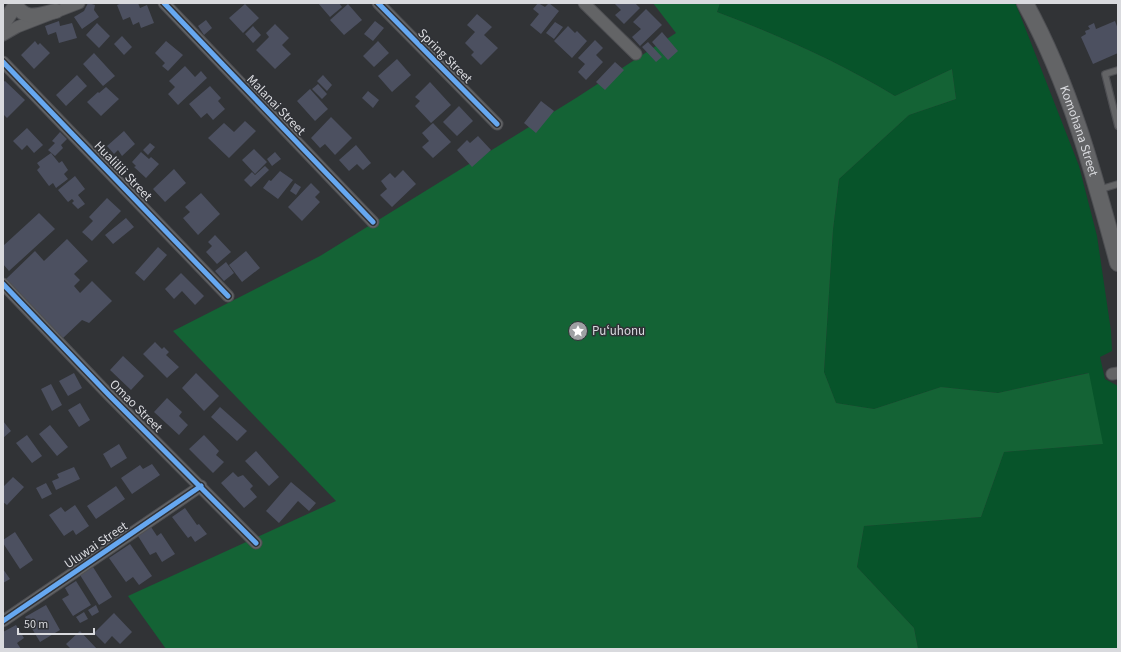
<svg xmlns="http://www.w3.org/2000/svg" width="1121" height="652" font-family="'Source Sans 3',sans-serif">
  <rect width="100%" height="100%" fill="#313336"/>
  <path fill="#07542a" d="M720,3H1015L1017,7L1079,166L1097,236L1111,331L1112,351L1100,357L1105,379L1118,386V649H918L914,628L857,567L864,526L981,517L1004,452L1102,444L1088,373L998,393L941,387L874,409L836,403L824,372L833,230L839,179L909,115L956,99L952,69L895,96C839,62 778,35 717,12Z"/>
  <path fill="#146335" d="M653,3H720L717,12C778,35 839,62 895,96L952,69L956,99L909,115L839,179L833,230L824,372L836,403L874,409L941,387L998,393L1089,373L1103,444L1004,452L981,517L864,526L857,567L914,628L918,649H166L128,596L336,501L173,331L320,256L576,98L676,33Z"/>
  <path fill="#4c5060" d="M88,3L95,5L94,10L99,17L82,29L74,17L84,11Z
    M122,3H138L140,8L147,5L154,23L141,28L139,22L133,25L130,17L123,20L117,5Z
    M318,3H339L342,7L330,17Z
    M538,3L545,7L549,3L559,11L541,34L530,25L539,14L533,9Z
    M614,3H635L640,8L624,24L615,15L621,10Z
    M245,4L259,18L243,33L229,18Z
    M348,4L362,20L344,35L330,20Z
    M646,9L662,25L640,46L632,37L641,29L633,22Z
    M477,14L492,27L484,35L498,48L481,65L471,55L474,52L465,43L475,32L467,25Z
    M206,20L212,28L204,35L198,26Z
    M59,21L60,26L72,23L77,38L59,43L56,32L48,35L45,26Z
    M375,21L384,28L373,41L364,34Z
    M1115,21L1118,29V53L1093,64L1081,37L1086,34L1085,31L1090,29L1088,26L1094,23L1096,29Z
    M555,22L563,27L554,39L546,33Z
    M97,23L110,36L99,48L86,35Z
    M275,24L289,38L282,45L291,54L275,69L256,50L269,37L266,33Z
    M253,26L261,35L253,43L245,34Z
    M568,26L575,33L577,31L587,41L572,58L554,41Z
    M662,32L678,51L668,60L652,42Z
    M122,36L132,47L124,55L114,44Z
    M595,40L603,48L596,55L603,62L586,80L578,72L585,64L578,58Z
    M35,41L38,45L40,43L50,53L34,69L21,55Z
    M166,41L183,55L168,71L162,66L165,63L155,53Z
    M378,41L389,53L374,67L363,56Z
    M648,42L662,57L656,62L642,47Z
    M94,53L115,76L103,86L83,64Z
    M397,59L411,75L392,92L378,76Z
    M615,62L624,70L605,90L596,82Z
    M185,66L195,77L201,71L207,78L178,105L168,94L175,87L169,81Z
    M77,75L87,86L66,106L56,95Z
    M323,75L332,85L327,91L317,81Z
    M5,81L25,100L7,118L3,114V82Z
    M430,82L451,105L431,123L415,106L420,101L415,97Z
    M318,84L327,94L322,99L312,89Z
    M210,86L221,98L218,101L225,109L213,120L207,113L201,118L189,104Z
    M106,87L119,99L101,116L87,102L98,92L99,93Z
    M310,89L328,109L315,121L297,101Z
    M368,91L379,100L373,108L362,98Z
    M541,101L554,111L536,133L524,123Z
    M459,106L473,121L457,136L443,122Z
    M331,117L352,138L335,155L325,144L320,148L311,138Z
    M245,121L256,131L229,158L208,138L224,123L234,132Z
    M433,123L451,142L433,158L422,147L429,141L422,133Z
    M27,128L43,145L34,153L27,145L22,150L13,141Z
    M124,131L135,144L122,156L118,150L114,154L107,146Z
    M60,132L67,139L61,145L63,148L55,156L48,150L55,143L52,141Z
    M478,136L491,150L472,167L457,150L467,140L470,143Z
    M150,143L155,147L148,155L143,150Z
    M356,145L371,163L363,170L357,164L349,171L339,160Z
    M254,149L267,162L255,174L242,160Z
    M141,152L149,159L151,157L159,164L146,178L134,167L136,166L132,162Z
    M275,152L281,159L272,166L267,159Z
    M51,153L59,163L62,161L68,170L64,174L68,179L56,188L53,183L49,186L37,170L40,167L37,163Z
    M265,166L269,170L251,187L244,180L252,172L255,175Z
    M174,169L186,183L165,202L153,189Z
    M403,170L416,184L392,207L380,195L387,189L381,181L390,173L395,178Z
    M280,171L293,180L278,199L263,188L269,180L271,181Z
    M75,176L85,189L78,195L85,204L78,209L72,203L74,201L72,199L68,202L58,190Z
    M295,183L301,187L296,195L290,191Z
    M311,183L320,192L315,197L320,202L302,221L288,207Z
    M201,193L220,214L198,235L183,218L190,212L185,207Z
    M107,198L121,211L92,241L82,232L93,221L89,217Z
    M39,213L55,229L9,271L3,264V246Z
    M126,218L134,227L113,244L105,235Z
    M215,235L231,252L217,264L206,252L212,246L208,242Z
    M67,239L88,261L74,274L80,280L74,286L80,293L92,281L112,301L89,323L82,320L62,339L5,280L35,251L44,261Z
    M158,247L167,255L144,281L135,273Z
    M246,251L260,268L242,282L229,265Z
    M226,262L234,273L224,281L215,271Z
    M181,273L204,296L195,305L182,291L174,299L165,289Z
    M155,342L162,349L164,347L169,352L166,355L179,367L167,378L143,354Z
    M123,356L144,376L131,390L110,370Z
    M74,373L82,388L68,396L59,381Z
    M196,373L219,396L204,411L182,388Z
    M51,384L62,405L52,411L41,389Z
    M167,398L182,412L179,416L188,425L179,435L154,412Z
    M80,403L90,420L79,427L68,410Z
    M220,407L247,431L237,441L211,417Z
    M3,421L11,431L3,438Z
    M50,425L68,447L57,456L39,434Z
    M27,435L42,456L32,463L16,443Z
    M204,435L219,451L216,455L224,462L213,473L189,449Z
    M119,444L127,458L111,468L103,454Z
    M256,451L279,477L269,486L245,461Z
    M152,464L160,475L132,494L121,478L140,465L143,469Z
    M74,467L80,479L56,490L52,481L59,478L57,474Z
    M233,472L238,477L243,475L253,486L250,489L257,497L244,508L221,483Z
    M13,477L24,487L7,505L3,502V487Z
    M291,482L316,503L309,511L298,501L279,523L266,511Z
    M46,483L52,494L42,499L36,488Z
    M116,486L125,499L96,519L87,506Z
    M75,505L89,526L76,535L73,530L64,536L49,515L61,507L65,512Z
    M185,508L197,525L199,524L207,534L195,542L191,536L188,538L172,517Z
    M151,527L157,536L161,533L175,554L162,562L156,552L150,555L138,536Z
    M15,532L33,560L20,569L3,543V540Z
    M130,544L152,576L139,585L133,577L126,582L109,558Z
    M93,567L112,597L99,605L80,575Z
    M3,569L10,579L3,583Z
    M76,581L91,605L73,616L62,599L69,595L65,588Z
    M46,605L60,630L40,642L25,617Z
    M96,605L99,612L92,616L88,610Z
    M84,612L88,619L80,623L76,617Z
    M114,613L132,632L120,644L112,636L105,644L94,633Z
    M16,625L24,638L17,643L21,649H3V632Z
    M80,631L97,649H71L66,644Z"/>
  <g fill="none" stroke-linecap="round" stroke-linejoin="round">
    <defs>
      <path id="service" d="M1118,70L1105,74L1118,126
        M1098,190L1118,184"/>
      <path id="minor" d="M164,3L373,222
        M378,3L497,124
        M584,3L636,54
        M3,35L17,27L79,3
        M3,62L228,296
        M3,284L109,395L256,543
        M1112,374L1118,373
        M3,621L201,486"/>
      <path id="tertiary" d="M16,5C26,22 40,14 56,11
        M3,24L17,3"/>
      <g id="secondary">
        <path id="s1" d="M1025,3C1070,85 1094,174 1118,263"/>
      </g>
    </defs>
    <use href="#service" stroke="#4f5054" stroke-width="8"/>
    <use href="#minor" stroke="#4f5054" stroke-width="13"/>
    <use href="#tertiary" stroke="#4f5054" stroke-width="16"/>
    <use href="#secondary" stroke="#4f5054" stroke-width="18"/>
    <use href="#service" stroke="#636466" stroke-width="5.5"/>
    <use href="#minor" stroke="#636466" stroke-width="11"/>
    <use href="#tertiary" stroke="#636466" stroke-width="14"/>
    <use href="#secondary" stroke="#636466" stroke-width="16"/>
    <defs>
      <path id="cycleway" d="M164,3L373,222
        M378,3L497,124
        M3,62L228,296
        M3,284L109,395L256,543
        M3,621L201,486"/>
    </defs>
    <use href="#cycleway" stroke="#303237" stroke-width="8"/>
    <use href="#cycleway" stroke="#66a8f1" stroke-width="5"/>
  </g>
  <defs>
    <symbol id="sight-disc" viewBox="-11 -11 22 22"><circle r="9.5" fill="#9ea0a3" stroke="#303237"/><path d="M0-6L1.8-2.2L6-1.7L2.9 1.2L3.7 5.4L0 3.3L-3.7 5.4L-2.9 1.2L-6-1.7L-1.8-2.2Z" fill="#fff"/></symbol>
  </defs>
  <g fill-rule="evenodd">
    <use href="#sight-disc" x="567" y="320" width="22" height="22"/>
  </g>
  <g text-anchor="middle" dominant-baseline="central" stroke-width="3" stroke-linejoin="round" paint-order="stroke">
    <g font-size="13" fill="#d9dade" stroke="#303237">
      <text transform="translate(445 56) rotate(45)">Spring Street</text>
      <text transform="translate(276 105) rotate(46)">Malanai Street</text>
      <text stroke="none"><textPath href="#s1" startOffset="139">Komohana Street</textPath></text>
      <text transform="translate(123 171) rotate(46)">Hualilili Street</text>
      <text transform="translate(136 406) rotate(45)">Omao Street</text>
      <text transform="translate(96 545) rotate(-34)">Uluwai Street</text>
    </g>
    <g font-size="13" fill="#d9dade" stroke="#303237" text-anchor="start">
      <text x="592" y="331">Puʻuhonu</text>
    </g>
  </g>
  <rect width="1121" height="652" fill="none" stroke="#d9dade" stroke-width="8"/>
  <path d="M18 628v6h76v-6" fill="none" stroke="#d9dade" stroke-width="2"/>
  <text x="24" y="628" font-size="12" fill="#d9dade" stroke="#303237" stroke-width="3" paint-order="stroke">50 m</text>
</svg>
